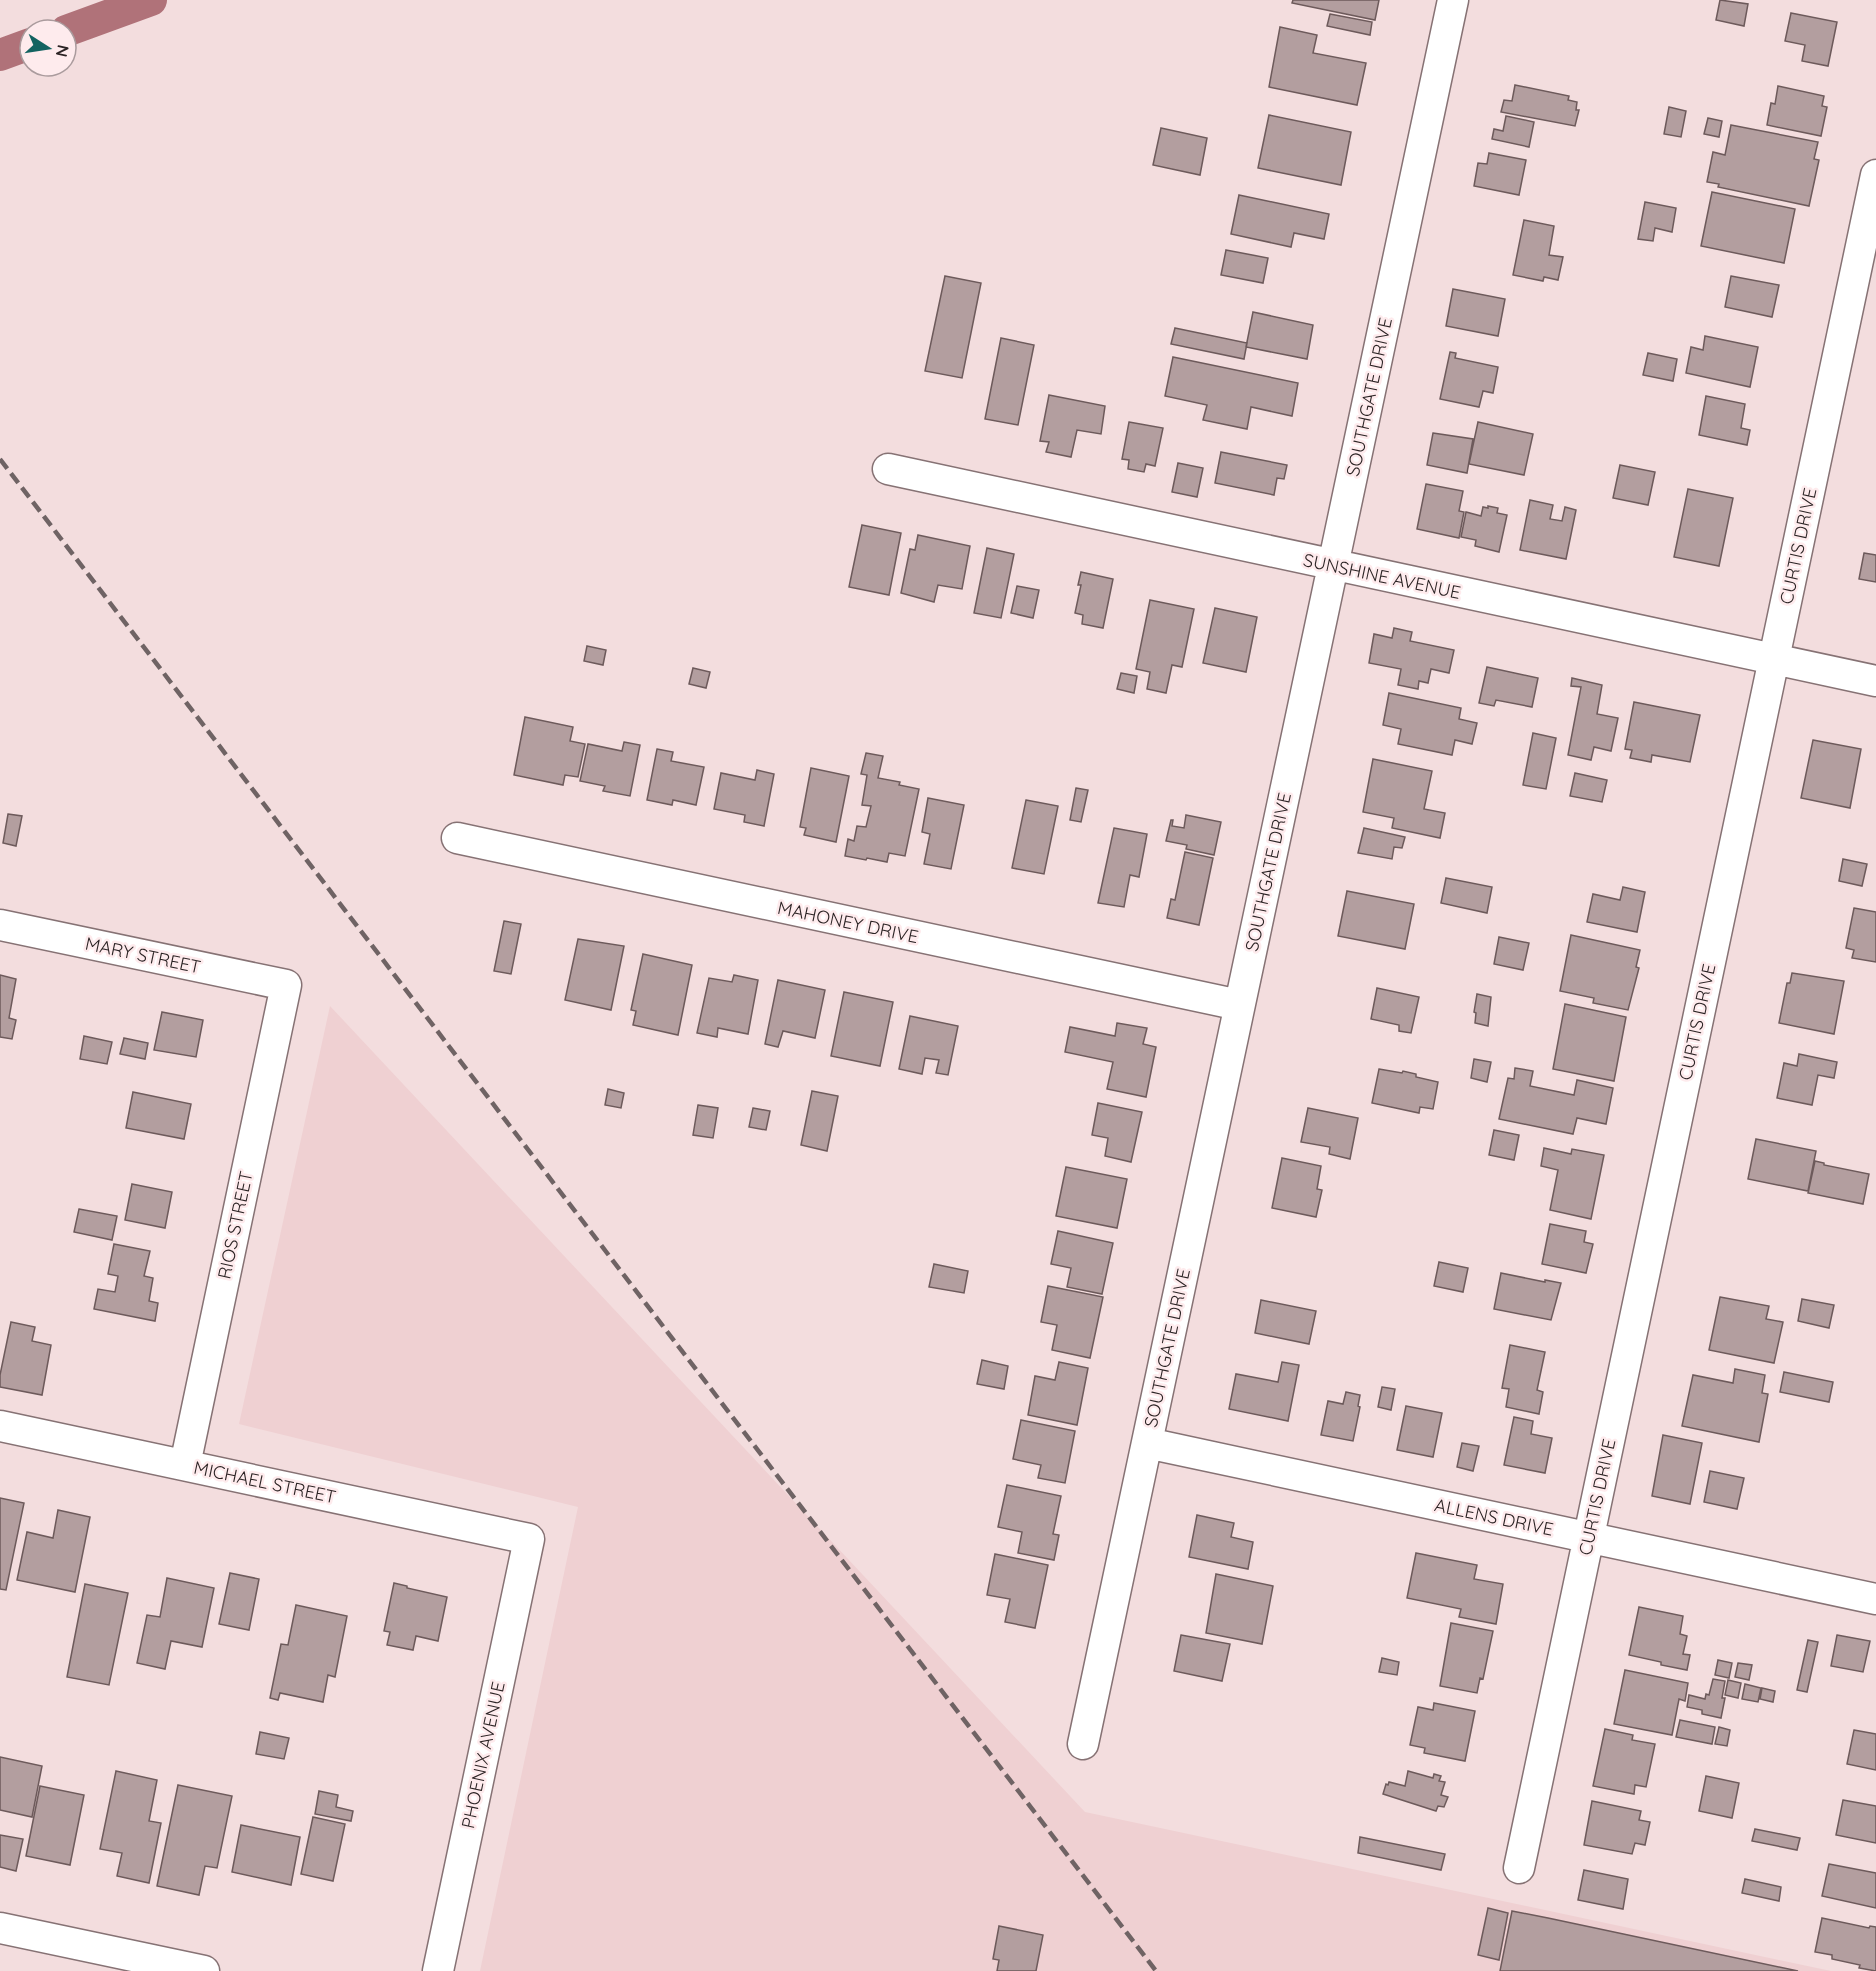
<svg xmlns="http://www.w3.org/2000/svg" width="1876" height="1971" font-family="Quicksand,sans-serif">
  <rect width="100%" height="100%" fill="#f3ddde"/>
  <path fill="#efd0d2" d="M330,1006L1085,1812L1831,1971H480L578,1507L239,1424Z"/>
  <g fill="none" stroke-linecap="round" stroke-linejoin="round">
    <path stroke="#b07279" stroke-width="32" d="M66,31L151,0
      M0,55L30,44"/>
  </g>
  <path fill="#b39e9f" stroke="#6d5a5b" stroke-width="1.5" d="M1293,0H1379L1375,20L1292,3Z
    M1720,0L1748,4L1744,26L1716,20Z
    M1791,13L1837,22L1828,66L1802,61L1805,45L1785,41Z
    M1330,14L1372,22L1370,35L1327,26Z
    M1280,27L1317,35L1313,53L1366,63L1357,105L1269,87Z
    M1515,85L1569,96L1568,100L1577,102L1576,110H1579L1575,126L1501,112L1504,100L1512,101Z
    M1778,86L1824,96L1822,106L1827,107L1821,136L1767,125L1771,103L1775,104Z
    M1669,107L1686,111L1681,137L1664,134Z
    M1269,115L1351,132L1341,185L1258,168Z
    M1506,116L1534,122L1529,147L1492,139L1494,129L1503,131Z
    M1708,118L1722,121L1719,137L1704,134Z
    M1731,125L1818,142L1814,159L1819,160L1809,206L1718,187L1719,184L1707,182L1713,152L1725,155Z
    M1161,128L1207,138L1200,175L1153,165Z
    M1489,153L1526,160L1519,195L1474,186L1478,163L1487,164Z
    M1712,192L1795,209L1784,263L1701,246Z
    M1239,195L1329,214L1324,239L1294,233L1291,247L1231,234Z
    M1645,202L1676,208L1672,232L1655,228L1653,241L1638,239Z
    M1524,220L1554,226L1549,255L1563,257L1558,280L1544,277L1543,281L1513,275Z
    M1226,250L1268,258L1263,283L1221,275Z
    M945,276L981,283L962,378L925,371Z
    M1731,276L1779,285L1772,317L1725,307Z
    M1453,289L1505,299L1498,336L1446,326Z
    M1253,312L1313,325L1307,359L1246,347Z
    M1175,328L1247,343L1244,359L1171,344Z
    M1705,336L1758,347L1750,387L1686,373L1691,347L1703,350Z
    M1001,338L1034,345L1018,425L985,419Z
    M1450,352L1456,353L1455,358L1498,367L1493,393L1483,391L1479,407L1440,399Z
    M1648,353L1677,359L1673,381L1643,375Z
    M1173,357L1298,383L1292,416L1251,407L1247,429L1203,420L1207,405L1165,396Z
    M1049,395L1105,406L1101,434L1077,430L1071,457L1046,452L1049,442L1040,441Z
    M1706,396L1745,404L1741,428L1750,430L1747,445L1699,435Z
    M1129,422L1163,428L1155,466L1146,464L1144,472L1128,469L1129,460L1122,459Z
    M1478,422L1533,434L1524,475L1469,464Z
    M1433,433L1473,439L1467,473L1427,465Z
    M1221,452L1287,465L1284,479L1277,478L1274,495L1215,483Z
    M1178,463L1203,468L1197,497L1172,492Z
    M1620,465L1655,472L1648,505L1613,498Z
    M1426,484L1463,491L1459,511L1464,512L1459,538L1417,529Z
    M1688,489L1733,498L1719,566L1674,557Z
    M1530,500L1553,505L1550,519L1562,521L1565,507L1576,510L1566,559L1520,550Z
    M1488,506L1498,508L1497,513L1507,515L1499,552L1475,546L1476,540L1461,537L1466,512L1481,516L1483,507L1488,508Z
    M862,525L901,533L889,595L849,587Z
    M918,535L970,546L962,589L938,585L934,602L901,593L910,549L915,550Z
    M987,548L1014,554L1001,618L974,613Z
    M1864,553L1876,555V582L1859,579Z
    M1081,572L1113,579L1103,628L1082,624L1083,615L1075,613L1081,585H1078Z
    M1017,586L1039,590L1033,618L1011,613Z
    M1150,600L1194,609L1182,667L1172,665L1166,693L1147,689L1150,672L1136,669Z
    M1215,608L1257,617L1246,672L1203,663Z
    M1394,628L1412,632L1410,641L1454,650L1449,673L1431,669L1428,683L1419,681L1418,689L1398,685L1401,669L1369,663L1374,634L1392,638Z
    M587,646L606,650L603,665L584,661Z
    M1487,667L1538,678L1532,707L1496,700L1494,706L1479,703Z
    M693,668L710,672L706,688L689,684Z
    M1121,673L1137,676L1134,693L1117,689Z
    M1572,678L1602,685L1597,714L1618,718L1611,751L1594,747L1591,760L1568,755L1581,687L1571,686Z
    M1389,693L1461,708L1459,719L1477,723L1472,744L1455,740L1452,755L1398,744L1401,729L1383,725Z
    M1634,702L1700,715L1690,762L1652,755L1651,762L1630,758L1632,750L1625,749Z
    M525,717L573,727L570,741L585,744L578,777L565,775L563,785L514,775Z
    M1533,733L1556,738L1546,789L1523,785Z
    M1813,740L1861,749L1850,808L1801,798Z
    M624,742L640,745L630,796L603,791L605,786L580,781L588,744L622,751Z
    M657,749L673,752L671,761L704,767L696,805L673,800L672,805L647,800Z
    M866,753L883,756L878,778L900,782L899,785L919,789L905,856L889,853L887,862L867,858L866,860L845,856L848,839L854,841L857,826L866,827L871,806L862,805L867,775L861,774Z
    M1373,759L1432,771L1424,809L1445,813L1440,838L1392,828L1394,818L1363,812Z
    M811,768L849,776L836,842L804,835L806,828L800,827Z
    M757,770L774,774L764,826L744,822L745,815L714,809L721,773L755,780Z
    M1575,773L1607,780L1602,802L1570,796Z
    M1076,788L1088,790L1081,822L1070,820Z
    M928,798L964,805L951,869L924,864L930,834L922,832Z
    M1026,800L1058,806L1044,874L1012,868Z
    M8,814L22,816L16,846L3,843Z
    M1186,815L1221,822L1214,855L1186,849L1187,845L1166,841L1171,820H1173L1172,826L1184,828Z
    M1114,828L1147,834L1139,877L1130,875L1124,907L1098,903Z
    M1364,828L1405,837L1402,848L1394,847L1392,859L1358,853Z
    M1185,852L1213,858L1199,925L1167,918L1171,899L1175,900Z
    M1843,859L1867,864L1862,886L1839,881Z
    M1446,878L1492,887L1487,913L1441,903Z
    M1623,887L1645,892L1637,932L1587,922L1593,894L1620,900Z
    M1347,891L1414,904L1405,949L1338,936Z
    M1854,908L1876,912V962L1852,958L1854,950L1846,948Z
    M504,921L521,924L511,974L494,971Z
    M1571,935L1640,950L1636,967L1639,968L1628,1010L1593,1003L1594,998L1560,991Z
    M1499,937L1529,943L1523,970L1494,964Z
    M578,939L624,946L611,1010L565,1000Z
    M643,954L692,965L678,1035L633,1025L636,1011L631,1010Z
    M1792,973L1844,981L1834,1034L1779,1023L1787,983H1790Z
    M0,975L16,979L9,1018L16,1020L12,1039L0,1037Z
    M734,975L758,980L748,1034L718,1028L717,1037L697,1033L709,978L732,982Z
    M778,980L825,990L815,1038L783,1031L778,1047L765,1044Z
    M1377,988L1419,997L1411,1033L1399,1031V1025L1371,1019Z
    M844,992L893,1002L880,1066L831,1056Z
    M1477,994L1491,997L1488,1026L1475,1023L1476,1013L1474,1012Z
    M1565,1004L1626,1017L1614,1081L1553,1069Z
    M162,1012L203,1020L196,1057L154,1050Z
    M910,1016L958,1026L948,1075L936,1073L939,1060L925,1058L922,1074L899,1069Z
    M1117,1023L1147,1028L1143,1044L1156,1047L1146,1097L1107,1089L1113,1062L1065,1052L1070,1027L1115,1036Z
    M84,1036L112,1042L107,1064L80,1059Z
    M124,1038L148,1043L145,1059L120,1054Z
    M1799,1054L1837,1062L1834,1078L1818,1075L1812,1105L1777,1098L1784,1063L1797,1066Z
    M1474,1059L1491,1062L1487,1082L1471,1078Z
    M1515,1068L1533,1071L1530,1086L1574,1095L1577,1080L1613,1088L1606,1124L1577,1118L1573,1134L1499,1119L1508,1078L1514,1079Z
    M1379,1069L1402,1073L1403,1071L1416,1074V1077L1438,1082L1433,1109L1420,1107L1419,1113L1372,1103Z
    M608,1089L624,1093L621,1108L605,1105Z
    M812,1091L838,1096L827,1151L801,1145Z
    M133,1092L191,1104L184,1139L126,1128Z
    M1098,1103L1142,1112L1131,1162L1105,1156L1108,1138L1092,1135Z
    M698,1105L718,1108L713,1138L693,1135Z
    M753,1108L770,1111L766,1130L749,1127Z
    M1308,1108L1358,1118L1350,1159L1329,1154L1330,1147L1301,1142Z
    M1494,1130L1519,1135L1514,1160L1489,1155Z
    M1756,1139L1816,1151L1808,1191L1748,1179Z
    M1544,1148L1571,1154L1572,1149L1604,1155L1591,1219L1550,1210L1558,1170L1541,1166Z
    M1282,1158L1321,1166L1317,1189L1322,1190L1316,1217L1272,1208Z
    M1815,1161L1824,1163V1165L1869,1174L1863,1204L1808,1193Z
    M1066,1167L1127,1179L1117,1228L1056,1216Z
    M132,1184L172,1192L165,1228L125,1220Z
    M79,1209L117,1216L112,1240L74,1232Z
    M1550,1224L1586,1231L1584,1242L1593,1244L1586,1273L1542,1264Z
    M1058,1231L1113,1243L1102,1294L1067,1287L1071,1268L1051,1264Z
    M114,1244L150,1251L144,1276L153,1278L149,1301L158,1303L155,1321L94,1309L98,1289L115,1292L118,1276L108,1274Z
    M1439,1262L1468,1268L1463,1292L1434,1286Z
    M934,1264L968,1271L964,1293L929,1287Z
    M1501,1273L1545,1282V1280L1561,1283L1551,1320L1494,1309Z
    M1048,1286L1103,1297L1090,1358L1052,1350L1057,1325L1041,1322Z
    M1720,1297L1769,1306L1766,1319L1783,1322L1774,1363L1709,1350Z
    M1802,1299L1834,1305L1829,1328L1798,1321Z
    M1261,1300L1316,1311L1309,1344L1255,1333Z
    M11,1322L35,1327L32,1341L51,1345L42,1395L0,1387V1375Z
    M1510,1345L1545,1352L1537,1390L1543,1392L1539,1414L1506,1407L1509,1389L1502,1388Z
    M982,1360L1008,1366L1004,1389L977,1384Z
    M1059,1362L1088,1368L1077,1425L1028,1415L1035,1376L1055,1380Z
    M1282,1362L1299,1365L1288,1421L1229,1409L1236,1374L1278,1382Z
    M1735,1369L1765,1375L1762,1393L1768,1394L1759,1442L1682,1426L1693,1375L1733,1383Z
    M1784,1372L1833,1382L1829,1402L1780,1392Z
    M1382,1387L1395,1389L1391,1410L1378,1407Z
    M1346,1392L1360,1395L1358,1406L1360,1407L1353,1441L1321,1435L1328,1401L1343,1404Z
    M1406,1406L1442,1413L1433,1457L1397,1450Z
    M1514,1417L1533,1421L1531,1434L1552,1438L1545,1473L1504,1465Z
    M1021,1420L1075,1431L1065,1483L1038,1478L1041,1465L1013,1459Z
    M1663,1435L1702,1443L1690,1504L1652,1496Z
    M1462,1443L1479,1446L1473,1471L1457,1467Z
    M1710,1471L1744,1478L1737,1509L1704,1502Z
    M1007,1485L1061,1496L1053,1534L1059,1535L1054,1560L1018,1553L1022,1532L998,1527Z
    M0,1498L24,1503L6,1590L0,1589Z
    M58,1510L90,1517L75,1592L17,1580L27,1532L53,1538Z
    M1197,1515L1234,1523L1231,1537L1253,1542L1248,1569L1189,1557Z
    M1416,1553L1477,1565L1474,1579L1503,1584L1496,1624L1459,1617L1461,1609L1407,1598Z
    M995,1554L1048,1565L1035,1628L1005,1622L1010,1599L987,1595Z
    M230,1573L259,1579L249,1630L219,1624Z
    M1216,1574L1273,1586L1262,1644L1206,1633Z
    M167,1578L214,1588L202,1647L171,1641L165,1669L137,1663L147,1615L160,1617Z
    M394,1583L407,1586V1588L447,1597L438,1641L416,1636L413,1650L387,1645L390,1632L384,1631Z
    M85,1584L128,1593L109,1685L67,1677Z
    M296,1605L347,1616L335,1677L328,1675L323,1702L280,1693L278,1700L270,1698L281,1644L288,1645Z
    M1639,1607L1683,1616L1680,1634L1687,1636L1683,1654L1690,1655L1687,1670L1661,1665V1662L1629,1655Z
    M1451,1623L1493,1631L1483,1679L1480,1678L1477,1693L1440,1686Z
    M1181,1635L1230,1644L1222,1681L1174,1671Z
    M1837,1635L1870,1641L1863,1672L1831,1666Z
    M1808,1640L1818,1642L1807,1692L1797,1690Z
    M1382,1658L1399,1662L1397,1675L1379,1672Z
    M1718,1660L1732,1663L1729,1678L1715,1675Z
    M1738,1663L1752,1665L1749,1680L1735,1677Z
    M1625,1670L1688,1683L1685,1701L1679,1699L1672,1735L1614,1724Z
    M1713,1679L1725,1681L1722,1698H1725L1721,1718L1702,1714V1710L1687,1707L1689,1695L1705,1699L1706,1694L1709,1695Z
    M1728,1680L1741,1683L1738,1698L1725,1695Z
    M1745,1684L1761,1688L1758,1702L1742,1699Z
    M1762,1688L1775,1691L1773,1702L1760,1699Z
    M1434,1703L1475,1711L1465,1761L1424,1753L1425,1748L1410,1745L1418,1707L1433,1710Z
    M1680,1720L1715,1727L1712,1744L1676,1737Z
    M1719,1727L1730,1730L1727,1746L1715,1744Z
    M1605,1729L1633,1735L1632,1740L1655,1744L1646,1787L1635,1785L1634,1794L1593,1786Z
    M1854,1730L1876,1734V1770L1847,1764Z
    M260,1732L289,1738L284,1759L256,1754Z
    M0,1757L42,1766L32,1817L0,1810Z
    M116,1771L157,1780L149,1821L161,1823L149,1883L117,1876L122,1853L100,1849Z
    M1408,1771L1433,1778L1434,1774L1441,1776L1439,1781L1445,1782L1441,1795L1448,1797L1444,1807L1438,1806L1436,1811L1383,1794L1386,1784L1388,1785L1389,1782L1405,1786Z
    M1706,1776L1739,1783L1732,1818L1699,1811Z
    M178,1785L232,1796L217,1868L205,1866L199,1895L157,1886Z
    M40,1786L84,1795L70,1865L26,1856Z
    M319,1791L338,1795L336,1807L353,1811L351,1821L315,1814Z
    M1843,1800L1876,1806V1843L1836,1835Z
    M1592,1801L1641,1811L1639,1820L1650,1822L1645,1845L1635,1843L1632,1854L1584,1845Z
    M313,1817L345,1824L333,1881L301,1874Z
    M241,1825L300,1837L291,1885L232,1872Z
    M1755,1829L1800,1838L1797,1850L1752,1841Z
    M0,1835L23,1839L16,1871L0,1867Z
    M1360,1837L1445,1854L1441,1870L1358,1853Z
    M1829,1864L1876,1873V1908L1822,1896Z
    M1584,1870L1628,1879L1623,1909L1578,1900Z
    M1745,1879L1781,1887L1779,1901L1742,1893Z
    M1488,1908L1508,1913L1499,1960L1478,1955Z
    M1512,1911L1548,1918L1798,1971H1500Z
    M1822,1918L1869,1928L1870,1926L1876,1927V1971L1859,1968L1860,1965L1832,1959V1955L1815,1952Z
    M999,1926L1043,1935L1036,1971H997L999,1960L993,1959Z"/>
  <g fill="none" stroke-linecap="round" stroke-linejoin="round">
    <defs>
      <path id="street" d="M888,469L1876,681
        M457,838L1239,1005
        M0,925L286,985L185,1465
        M0,1426L529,1539L438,1971
        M1147,1443L1876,1599
        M1083,1744L1453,0
        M1519,1868L1876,175
        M0,1928L204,1971"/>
    </defs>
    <use href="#street" stroke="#867274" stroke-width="33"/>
    <use href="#street" stroke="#fff" stroke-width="30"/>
    <path stroke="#6f6364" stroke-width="4.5" stroke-dasharray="12 6" stroke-linecap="butt" d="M0,459L1156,1971"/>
  </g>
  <g text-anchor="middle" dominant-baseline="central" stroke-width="5" stroke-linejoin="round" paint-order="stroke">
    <g font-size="18" fill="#2b2324" stroke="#feebed">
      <text transform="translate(1369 397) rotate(-78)">SOUTHGATE DRIVE</text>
      <text transform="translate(1798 546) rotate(-78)">CURTIS DRIVE</text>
      <text transform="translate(1382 576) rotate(12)">SUNSHINE AVENUE</text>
      <text transform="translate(1268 872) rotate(-78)">SOUTHGATE DRIVE</text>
      <text transform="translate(848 922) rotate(12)">MAHONEY DRIVE</text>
      <text transform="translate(143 955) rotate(12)">MARY STREET</text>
      <text transform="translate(1697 1022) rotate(-78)">CURTIS DRIVE</text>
      <text transform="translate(235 1225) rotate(-78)">RIOS STREET</text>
      <text transform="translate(1167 1348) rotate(-78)">SOUTHGATE DRIVE</text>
      <text transform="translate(265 1482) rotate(12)">MICHAEL STREET</text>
      <text transform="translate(1597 1497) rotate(-78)">CURTIS DRIVE</text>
      <text transform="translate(1494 1517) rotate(12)">ALLENS DRIVE</text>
      <text transform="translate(483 1755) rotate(-78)">PHOENIX AVENUE</text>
    </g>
  </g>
  <g transform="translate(48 48) rotate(102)"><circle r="28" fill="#feebed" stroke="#aa9b9d" stroke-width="1.5"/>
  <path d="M0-4.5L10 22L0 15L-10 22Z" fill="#136361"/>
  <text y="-9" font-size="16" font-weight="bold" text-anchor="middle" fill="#2b2324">N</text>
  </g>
</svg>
